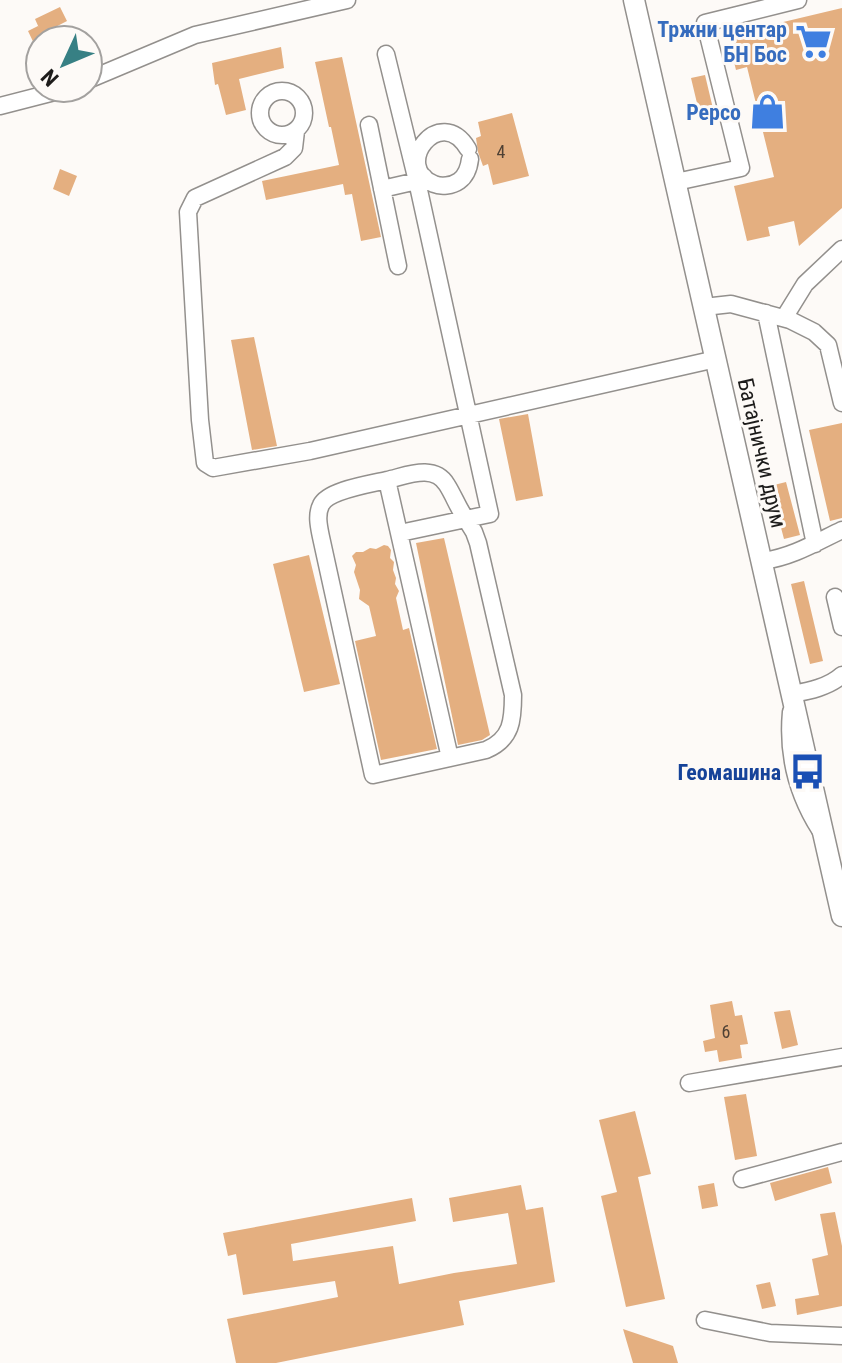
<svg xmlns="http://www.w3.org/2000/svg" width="842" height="1363" font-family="'Roboto Condensed',sans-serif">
  <rect width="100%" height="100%" fill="#fdfaf7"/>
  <path fill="#e4af80" d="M60,7L67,21L42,34L45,40H40V56L28,31L38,26L39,28L35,19Z
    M842,8V208L799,246L794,221L768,227L770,236L747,241L734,186L774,177L747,67L736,70L728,38L780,25L779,23Z
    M281,47L284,68L239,79L246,110L226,115L218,84L215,85L212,63Z
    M342,57L381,237L361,241L352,194L345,195L343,184L266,200L262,181L339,165L331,127H329L315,62Z
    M705,75L715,117L701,120L691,78Z
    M512,113L529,176L493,185L488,164L483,166L478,152L476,138L481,136L478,122Z
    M60,169L77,176L69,196L53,189Z
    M254,337L277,446L252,450L231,340Z
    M528,414L543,496L516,501L499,419Z
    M842,423V518L830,521L809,430Z
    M786,482L800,535L784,539L770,486Z
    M444,538L490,735L482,740L458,745L416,543Z
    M384,545L388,546L391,550L390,558L394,562L393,570L396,578L395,584L399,591L396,598L403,630L409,628L437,749L381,760L355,641L376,636L369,606L359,599L360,590L354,572L356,565L352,556L356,552H363L370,548L376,549Z
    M309,555L340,684L304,692L273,564Z
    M804,581L823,661L810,664L791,584Z
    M732,1001L735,1016L742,1015L748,1044L740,1045L742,1058L719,1062L717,1050L705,1052L703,1041L715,1038L710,1005Z
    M790,1010L798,1045L782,1049L774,1012Z
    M746,1094L757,1156L735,1160L724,1097Z
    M635,1111L651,1174L638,1177L665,1299L626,1307L601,1196L617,1192L599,1120Z
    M828,1167L832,1183L775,1201L770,1183Z
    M714,1183L718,1206L702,1209L698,1186Z
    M521,1185L526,1210L543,1207L555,1282L459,1301L464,1325L276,1363H236L227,1319L338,1297L335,1281L243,1295L236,1254L228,1256L223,1233L412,1198L416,1221L291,1244L293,1261L393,1246L399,1284L454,1273L517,1264L508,1213L453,1222L449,1198Z
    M835,1212L842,1246V1306L797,1315L795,1299L819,1295L812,1259L828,1255L820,1214Z
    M770,1282L776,1306L762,1309L756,1285Z
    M623,1329L673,1346L678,1363H633Z"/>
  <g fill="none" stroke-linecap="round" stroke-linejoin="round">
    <defs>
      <path id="minor" d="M386,54L417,181L490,514L466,519C458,508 454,496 447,485C434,463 406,476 387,480
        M88,80L195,35L347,0
        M260 113a22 22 0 1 1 44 0a22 22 0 1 1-44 0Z
        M0,106L70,88
        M369,125L398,266
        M296,131L294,148L285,157L195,198L188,212L200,420L205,463L213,468L310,451L716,359
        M468,149C440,102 391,167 434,184C441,187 452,186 459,181C466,176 469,168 470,159
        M676,182L741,168L705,23L798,0
        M382,189L417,181L424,177
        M704,307L731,304L790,320L814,332L828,345L842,403
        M766,313L815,544
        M784,318L805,284L842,249
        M400,533L466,519L474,532L478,543L513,695C513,720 512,739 486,750L373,775L321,537C319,527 316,515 321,505C328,490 371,484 387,480L450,758
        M763,561C792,557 815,543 842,530
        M835,597L842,627
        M792,694C809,691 829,687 842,675
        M791,712C787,755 797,794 820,830
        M689,1083L842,1057
        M742,1179L842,1152
        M705,1320L770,1333L842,1336"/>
      <path id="major" d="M634,0L842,916"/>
    </defs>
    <use href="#minor" stroke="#93908d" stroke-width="19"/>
    <use href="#major" stroke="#93908d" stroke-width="23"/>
    <use href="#minor" stroke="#fff" stroke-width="16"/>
    <use href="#major" stroke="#fff" stroke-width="20"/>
  </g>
  <defs>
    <symbol id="supermarket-bare" viewBox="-9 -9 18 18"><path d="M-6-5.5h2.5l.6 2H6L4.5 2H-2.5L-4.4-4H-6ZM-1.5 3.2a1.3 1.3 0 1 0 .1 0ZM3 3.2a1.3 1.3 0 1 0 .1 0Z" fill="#3f7fe0" stroke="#fdfaf7" stroke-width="2.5" paint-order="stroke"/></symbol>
    <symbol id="shop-bare" viewBox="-9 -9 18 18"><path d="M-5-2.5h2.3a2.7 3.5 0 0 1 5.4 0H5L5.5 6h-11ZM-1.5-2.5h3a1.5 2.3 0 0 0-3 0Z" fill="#3f7fe0" stroke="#fdfaf7" stroke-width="2.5" paint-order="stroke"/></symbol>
    <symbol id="bus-bare" viewBox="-9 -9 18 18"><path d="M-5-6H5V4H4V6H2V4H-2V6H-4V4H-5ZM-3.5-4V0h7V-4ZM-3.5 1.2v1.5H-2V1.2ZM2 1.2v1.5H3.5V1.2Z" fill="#1a4fb4" stroke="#fdfaf7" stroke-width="2.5" paint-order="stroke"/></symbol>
  </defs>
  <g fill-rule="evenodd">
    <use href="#supermarket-bare" x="788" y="16" width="51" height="51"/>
    <use href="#shop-bare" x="742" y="86" width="51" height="51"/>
    <use href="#bus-bare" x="782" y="746" width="51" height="51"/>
  </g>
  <g text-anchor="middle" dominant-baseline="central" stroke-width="6" stroke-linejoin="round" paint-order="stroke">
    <g font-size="18" fill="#4f4134">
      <text x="501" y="151">4</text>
      <text x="726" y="1031">6</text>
    </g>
    <g font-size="22" font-weight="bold" fill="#366cbe" stroke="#fdfaf7" text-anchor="end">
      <text x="787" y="29">Тржни центар<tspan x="787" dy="25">БН Бос</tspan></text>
      <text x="741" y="112">Pepco</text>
    </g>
    <g font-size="22" fill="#1d1c1b" stroke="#fdfaf7">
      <text transform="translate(762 453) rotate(77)">Батајнички друм</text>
    </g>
    <g font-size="22" font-weight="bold" fill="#164399" stroke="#fdfaf7" text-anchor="end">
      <text x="781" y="772">Геомашина</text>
    </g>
  </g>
  <g transform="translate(64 64) rotate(226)"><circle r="38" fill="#fdfaf7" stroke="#a3a19f" stroke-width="2"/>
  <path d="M0-6L14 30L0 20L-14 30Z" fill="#378084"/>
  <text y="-12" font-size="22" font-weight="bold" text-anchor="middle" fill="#1d1c1b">N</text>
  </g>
</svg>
